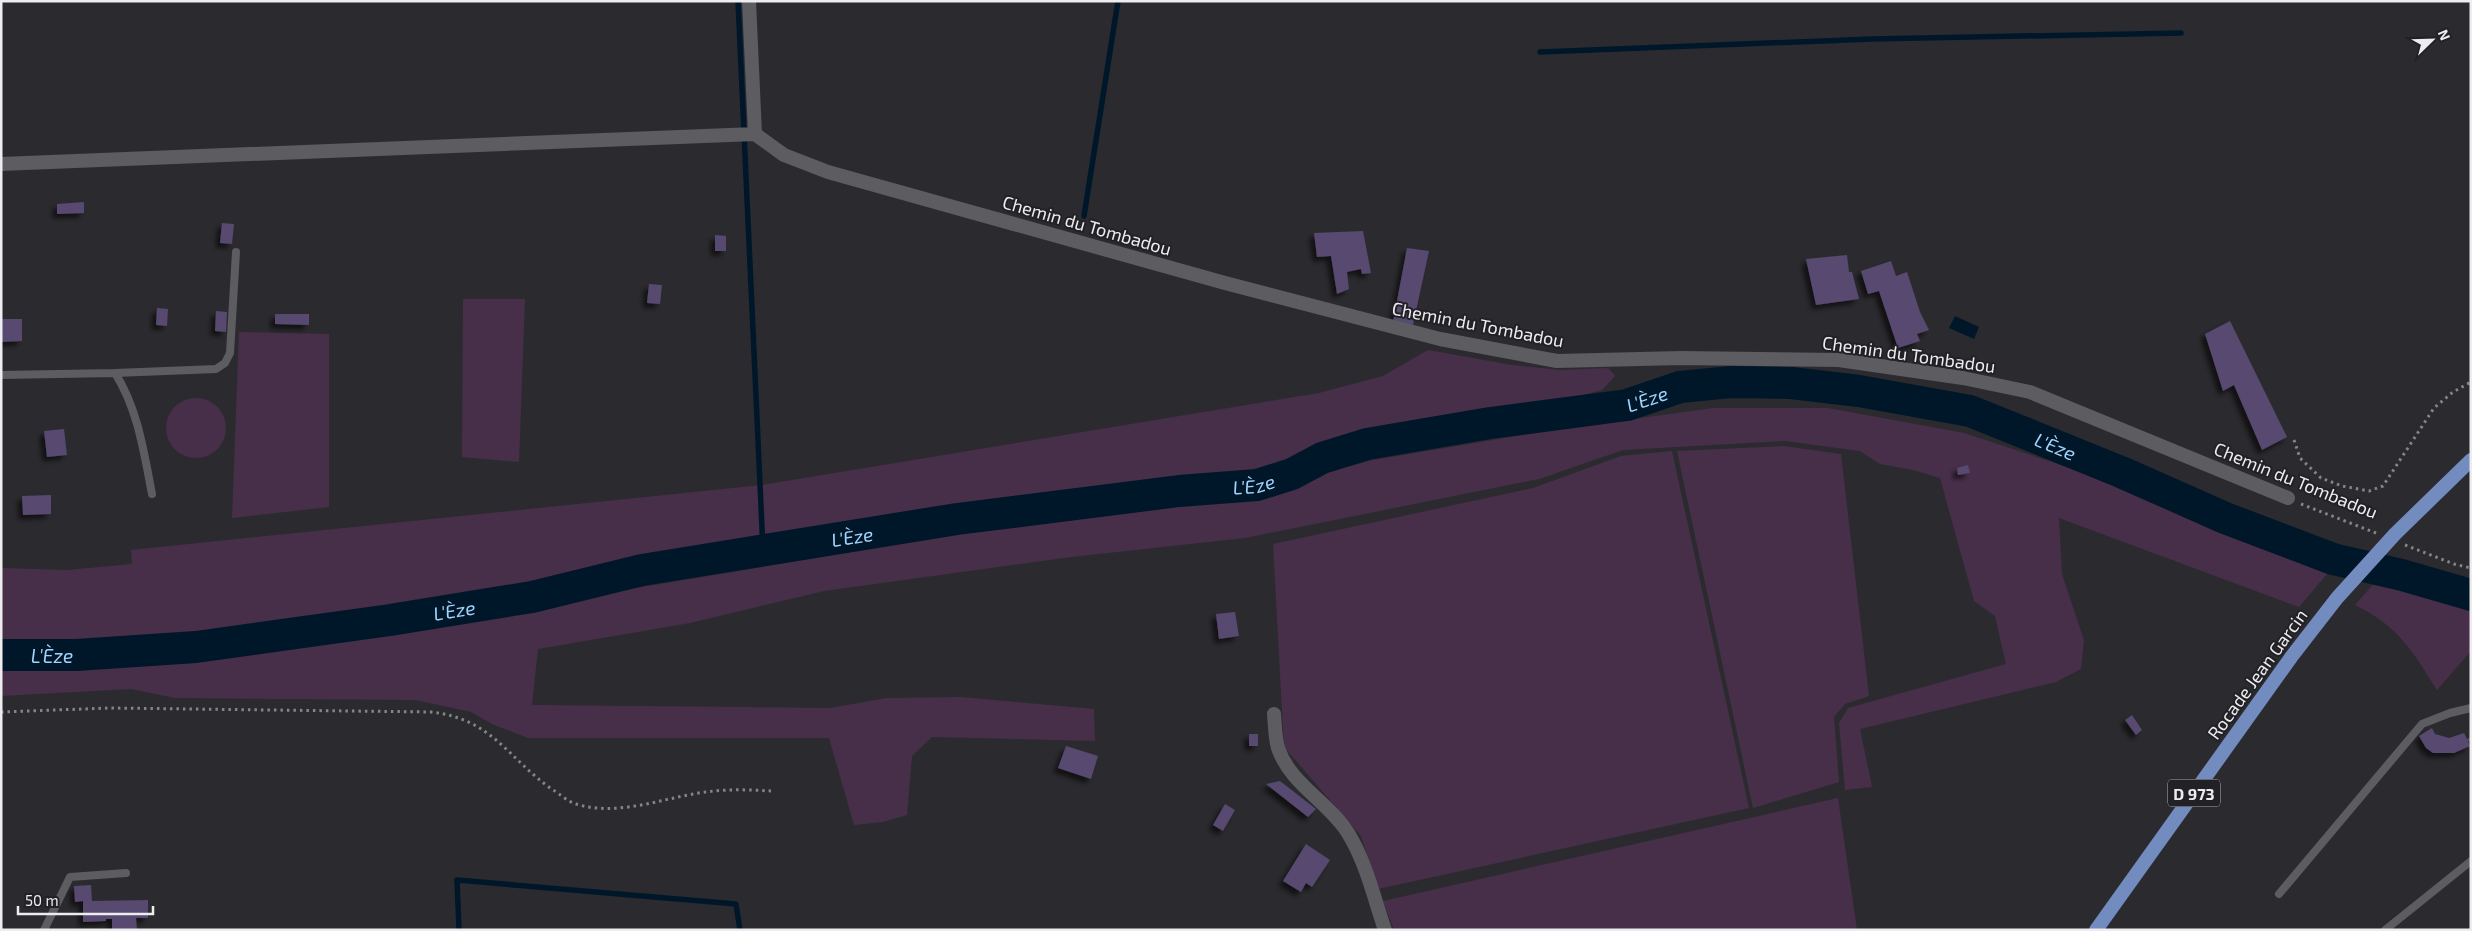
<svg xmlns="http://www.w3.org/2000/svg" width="2472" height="931" font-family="'Exo 2',sans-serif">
  <defs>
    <filter id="shadow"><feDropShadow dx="-4.5" dy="4.5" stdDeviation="2.5" flood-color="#0009"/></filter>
  </defs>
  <rect width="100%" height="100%" fill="#2b2b2f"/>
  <path fill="#472f4a" d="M463,299H525L519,462L462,457Z
    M239,332L329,334V507L232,518Z
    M1428,350L1512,365L1559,370L1608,368L1615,376L1602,390L1553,403L1332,442L1283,470L1253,480L1098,493L937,513L636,561L416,604L193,641L1,648V568L67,570L132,564L131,550L762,485L1319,393L1383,376Z
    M166 428a30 30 0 1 1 60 0a30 30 0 1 1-60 0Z
    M1714,408H1828L1964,433L2134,489L2296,550L2333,567L2299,607L2059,518L2062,574L2084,640L2081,669L2056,682L1860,729L1872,787L1845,790L1839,723L1848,708L2006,664L1995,616L1974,601L1940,478L1913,470L1880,464L1860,451L1785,441L1623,450L1539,479L1245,538L1071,557L824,591L690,623L538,649L532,705L830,708L887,698L961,697L1094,709L1095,741L932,737L912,756L907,815L883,822L854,825L829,738H528L494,725L471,712L416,700L175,698L131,689L1,696V663L20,665L130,659L347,636L1190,496L1265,489L1373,460L1559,429Z
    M1783,446L1841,454L1869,696L1845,704L1834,717L1839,782L1753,808L1677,451Z
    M1672,451L1749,808L1378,889L1361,836L1284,747L1273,544L1533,488L1621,456Z
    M2377,580L2471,609V651L2437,690C2412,650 2398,626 2355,605Z
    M1838,798L1857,930H1394L1383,901Z"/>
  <path fill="#00172a" d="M1955,316L1979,327L1974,339L1949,328Z"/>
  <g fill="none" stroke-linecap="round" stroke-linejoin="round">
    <path stroke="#00172a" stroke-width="5.5" d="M738,1L763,550
      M1540,52L1872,39L2181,33
      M1084,216L1118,1
      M459,930L457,880L736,904L740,930"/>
    <path stroke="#00172a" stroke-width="32" id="s1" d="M1,655H76L196,647L390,620L532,597L642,570L957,519L1179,491L1257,485L1292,474L1322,458L1367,444L1490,423L1627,405L1680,387L1731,382L1791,383L1859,391L1970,411L2121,472L2225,518L2333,559L2402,575L2471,595"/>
  </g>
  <path fill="#58486f" filter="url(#shadow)" d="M84,202V213L57,214V204Z
    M222,223L234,224L232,244L220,243Z
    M1363,231L1371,273L1362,274L1361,269L1347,272L1349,289L1337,294L1331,256L1317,257L1314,233Z
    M715,235L726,236V251H715Z
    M1407,248L1429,251L1413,325L1393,322Z
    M1847,255L1849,272H1852L1859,299L1816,305L1806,259Z
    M1891,261L1896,276L1907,272L1920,312L1929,330L1917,334L1920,341L1898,348L1879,291L1868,294L1861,271Z
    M649,284L662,285L660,304L647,303Z
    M157,308L168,309L167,326L156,325Z
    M216,311L227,312L226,332L215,331Z
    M275,314H309V325L275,324Z
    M1,319H22V341L1,342Z
    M2230,321L2287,437L2262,450L2234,385L2223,391L2205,334Z
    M64,429L67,455L47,457L44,431Z
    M1968,465L1970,473L1958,475L1957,468Z
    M51,495V514L23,515L22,496Z
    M1235,612L1239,636L1219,639L1216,614Z
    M2132,715L2142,730L2136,735L2125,720Z
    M2432,728L2435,734L2449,738L2464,733L2467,739L2471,737V744L2467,739L2470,746L2454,753H2433L2426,748L2419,736Z
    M1249,734H1258V746H1249Z
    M1066,746L1098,756L1091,779L1058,768Z
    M1280,781L1316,809L1308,817L1266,784Z
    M1225,804L1235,810L1223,831L1213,825Z
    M1306,844L1330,860L1312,887L1306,883L1301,892L1283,881Z
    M91,885L92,901L148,900V918H136L137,930H112V919H106V921L83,922V901L75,902L74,886Z"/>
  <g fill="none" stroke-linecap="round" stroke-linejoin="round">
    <path stroke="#858588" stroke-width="3" stroke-dasharray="2.5 4" stroke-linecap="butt" d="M2294,440L2300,458L2321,478L2342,486L2369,491L2383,486L2434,408L2453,392L2471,382
      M2301,504L2376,533
      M2405,545L2454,564L2471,568
      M1,712L110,708L431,712C493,719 507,758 553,790C560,794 568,802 576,804C621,818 669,795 714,791C733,789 753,790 771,791"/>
    <path stroke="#5c5c61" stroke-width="8" d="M115,373L216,369L225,363L230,353L236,252
      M1,375L115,373C138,409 144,453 152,494
      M2279,894L2422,724L2450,713L2471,708
      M44,930L70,877L126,873
      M2385,930L2471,861"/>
    <path stroke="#5c5c61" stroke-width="14" d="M749,1L755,134L784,155L828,172L1225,283L1440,339L1557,361L1681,358L1839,360L1963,378L2030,392L2288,498
      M1,164L755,134
      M1274,714C1275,725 1275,738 1278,748C1290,784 1329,802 1348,833C1366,862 1374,898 1385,930"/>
    <path stroke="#738cbf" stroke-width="14" d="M2096,930L2292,656L2337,598L2395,534L2471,460"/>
  </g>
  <g text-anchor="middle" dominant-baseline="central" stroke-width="4" stroke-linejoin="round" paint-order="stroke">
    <rect fill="#212126" stroke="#b0b0b3" stroke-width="1" x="2168" y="779.5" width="52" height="27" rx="4"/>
    <g font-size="16" font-weight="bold" fill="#ededf0">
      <text x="2194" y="793">D 973</text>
    </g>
    <g font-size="18" fill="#ededf0" stroke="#212126">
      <text transform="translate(1087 225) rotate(16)">Chemin du Tombadou</text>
      <text transform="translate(1478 324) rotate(11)">Chemin du Tombadou</text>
      <text transform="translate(1909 354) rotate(8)">Chemin du Tombadou</text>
      <text transform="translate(2296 480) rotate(22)">Chemin du Tombadou</text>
      <text transform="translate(2257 674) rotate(-54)">Rocade Jean Garcin</text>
    </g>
    <g font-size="19" font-style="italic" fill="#a2d4fc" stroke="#212126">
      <text stroke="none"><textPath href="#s1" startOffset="1671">L'Èze</textPath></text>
      <text stroke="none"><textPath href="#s1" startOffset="2091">L'Èze</textPath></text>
      <text stroke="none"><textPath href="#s1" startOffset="1266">L'Èze</textPath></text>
      <text stroke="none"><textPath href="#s1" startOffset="861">L'Èze</textPath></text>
      <text stroke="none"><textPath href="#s1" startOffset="456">L'Èze</textPath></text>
      <text stroke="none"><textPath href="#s1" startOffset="51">L'Èze</textPath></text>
    </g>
  </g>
  <rect width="2472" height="931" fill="none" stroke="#ededf0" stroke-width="5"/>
  <g transform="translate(2432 40) rotate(67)" stroke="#212126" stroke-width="4" paint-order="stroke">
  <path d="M0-4L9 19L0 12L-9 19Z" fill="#ededf0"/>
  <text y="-8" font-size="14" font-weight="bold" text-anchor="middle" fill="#ededf0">N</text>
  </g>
  <path d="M18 906v8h135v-8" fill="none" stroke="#ededf0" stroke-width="2.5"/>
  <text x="25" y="906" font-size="15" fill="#ededf0" stroke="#212126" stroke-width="4" paint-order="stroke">50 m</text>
</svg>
